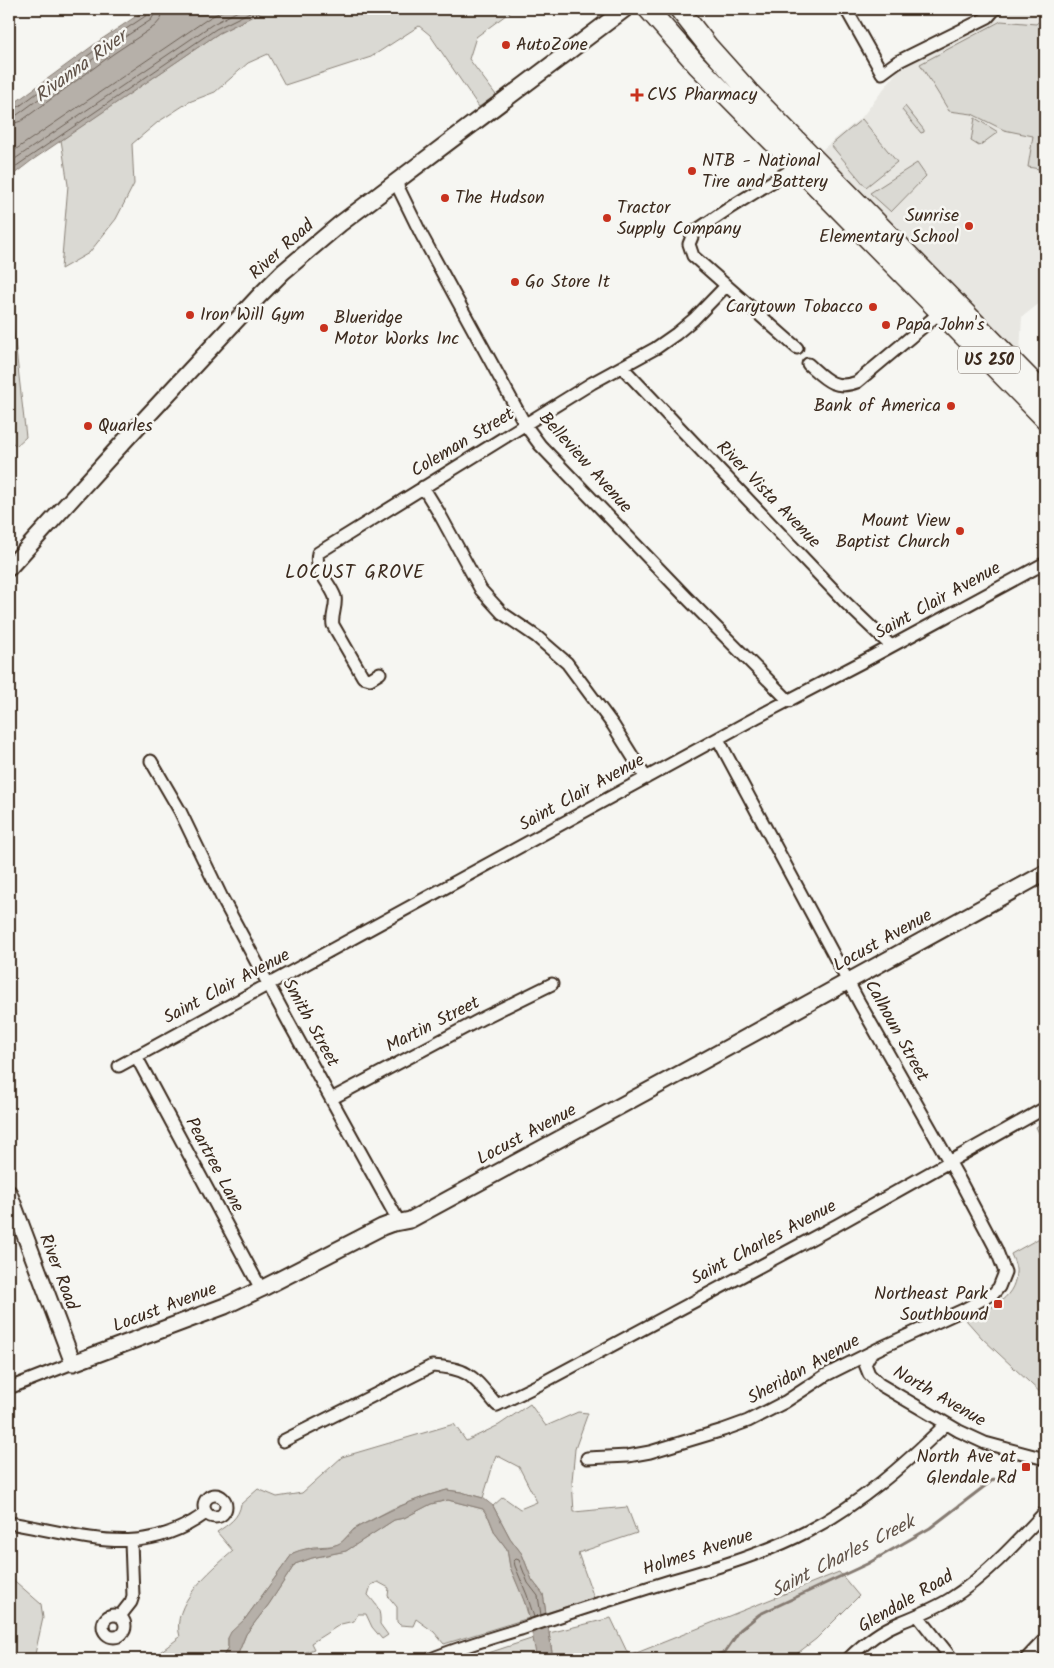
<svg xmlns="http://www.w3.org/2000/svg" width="1054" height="1668" font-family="Kalam,sans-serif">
  <rect width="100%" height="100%" fill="#f6f6f2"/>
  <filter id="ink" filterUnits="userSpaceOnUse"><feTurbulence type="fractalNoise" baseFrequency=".02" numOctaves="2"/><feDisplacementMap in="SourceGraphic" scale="10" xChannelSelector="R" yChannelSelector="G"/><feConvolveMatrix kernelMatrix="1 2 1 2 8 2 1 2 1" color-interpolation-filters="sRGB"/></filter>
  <g filter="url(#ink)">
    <path fill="#e8e7e2" d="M1012,9H1045V299L1022,317L1020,353L818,153L862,117L899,69L1005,15Z"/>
    <path fill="#dad9d3" stroke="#8a8278" d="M267,9H514L476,37L469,59L496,95L479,107L430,35L419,26L371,57L285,85L268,54L248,63L215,92L189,102L158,122L132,144L134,184L116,219L89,253L61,269L68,185L61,140L219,33Z
      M1045,16V170L1028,167L1033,136L1004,130L972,114L949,111L920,64L1001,21L1036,24Z
      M905,106L924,130V132L921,133L902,110Z
      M975,118L998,132L979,146L971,141Z
      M862,119L897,162L866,187L831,145Z
      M917,163L926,176L891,212L870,193Z
      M9,237L11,307L26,437L16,446L9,439Z
      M1045,1121V1145L1036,1127Z
      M1045,1235V1397L982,1338L966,1320C986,1310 1015,1301 1016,1273C1017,1267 1013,1259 1011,1254Z
      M530,1404L546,1426L578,1412L588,1413L575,1449L572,1481L574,1512L627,1507L637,1533L578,1553L594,1598L546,1613L543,1594L532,1580L522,1554L510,1538L493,1506L503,1497L520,1509L537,1502L519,1467L496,1455L483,1498L461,1492L447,1490L429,1495L392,1509L354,1529L340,1544L332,1546L313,1547L293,1553L245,1619L228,1638V1647L222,1659H154L156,1655L180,1637C170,1604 211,1570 233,1551L217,1532C229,1524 239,1518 241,1504L258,1489L277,1497L302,1493L342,1457L454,1424L466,1441L499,1425Z
      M448,1500L483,1509L489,1518L495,1533L507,1549L510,1567L523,1597L529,1618L444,1644L434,1632L416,1619L413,1626L400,1625L397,1622V1607L388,1596L389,1588L378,1582L371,1585L368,1595C377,1605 381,1610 380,1624L388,1635L382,1639L372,1627L366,1614H358L354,1621L341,1624L311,1643L314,1649L287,1659H236L246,1634L269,1604L295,1564L312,1558L346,1551L394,1520L404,1518L431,1504Z
      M839,1572L859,1596L816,1639L790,1659H553L549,1633L611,1618L629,1656Z
      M9,1576L41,1604L43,1618L35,1654V1659H9Z
      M534,1638L537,1659H470Z"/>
    <path fill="#b6b0a9" stroke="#857a71" d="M147,9H267L219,33L31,161L9,178V107L102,39Z
      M447,1490L461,1492L483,1498L493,1506L510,1538L522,1554L532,1580L543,1594L553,1659H537L527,1608L510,1567L507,1549L495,1533L489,1518L483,1509L448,1500L431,1504L404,1518L394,1520L346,1551L312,1558L295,1564L269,1604L246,1634L236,1659H222L228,1647V1638L231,1632L245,1619L293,1553C310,1545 324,1550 338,1544C345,1541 349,1533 355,1529C360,1525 367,1523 372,1520C396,1507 420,1497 447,1490Z"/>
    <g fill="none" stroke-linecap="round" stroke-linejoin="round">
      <path stroke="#6c6056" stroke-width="1" d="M9,111L14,110L105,43L147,15L149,9
        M9,117L17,115L108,48L151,20L154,15L156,9
        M9,125L21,121L113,54L155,26L161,19L163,9
        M9,154L209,18L226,9
        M9,163L213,24L242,9
        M9,171L216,29L256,9
        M534,1617L527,1595L515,1566L514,1561L516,1559L519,1560L528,1583L538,1596L541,1615"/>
      <path stroke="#857a71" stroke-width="3" d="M707,1659L725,1652L740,1630L760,1614L867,1564L930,1528L994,1479"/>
      <defs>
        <path id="minor" d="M846,9L882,73L897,62L988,17L995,9
          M396,183L421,234L526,426L540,445L686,597L789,701
          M797,348L693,256L689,244L694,232L731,207L801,164
          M808,364C824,378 834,391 857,382L943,310
          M622,367L846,603L891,646
          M423,487L439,513L481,590L502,613L537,637L567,663L613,725L646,778
          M380,673L370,679L363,677L333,625C331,616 337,606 335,597C329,581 314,571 318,553L592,383L656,348L676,334L694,319L726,286
          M151,761L180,811L222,898L288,1021L399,1222
          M136,1056L261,1289
          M119,1066L757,717L864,661L1045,563
          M331,1099L483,1018L552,984
          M871,1353L865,1364L869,1374L879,1384L959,1431L985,1443L1045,1459
          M9,1388L73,1363
          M283,1441L432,1366C470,1368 473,1377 497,1405L540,1384L837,1225L1045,1108
          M587,1458L628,1456L650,1452L723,1430L748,1421L785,1402L826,1375L880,1348L963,1310L994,1293L999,1287L1005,1272L996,1249L958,1177L860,1004L718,739
          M204 1506a11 11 0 1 1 22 0a11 11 0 1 1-22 0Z
          M9,1523C81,1534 140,1561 206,1513
          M103 1626a11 11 0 1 1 22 0a11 11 0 1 1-22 0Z
          M120,1616L131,1602L133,1596L131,1541
          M918,1616L952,1659
          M431,1659C460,1647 491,1638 521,1629C571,1612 622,1596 673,1580C719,1567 766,1553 808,1531C860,1504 904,1465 946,1424
          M848,1659C863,1644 881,1630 901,1622C918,1615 934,1609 950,1599C986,1576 1016,1543 1045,1512
          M1026,1659L1045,1639"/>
        <path id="tertiary" d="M9,568L128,437L260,295L283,272L340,224L625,9
          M9,1193L73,1363L225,1306L261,1289L382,1227L390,1224L410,1220L718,1053L1045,873"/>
        <path id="trunk" d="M648,9L697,65L1045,419
          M679,9L708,46L751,94L1045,394"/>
      </defs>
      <use href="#minor" stroke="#3b2a1e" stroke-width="15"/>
      <use href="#tertiary" stroke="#3b2a1e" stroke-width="19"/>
      <use href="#trunk" stroke="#3b2a1e" stroke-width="22"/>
      <use href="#minor" stroke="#f6f6f2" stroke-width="11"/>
      <use href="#tertiary" stroke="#f6f6f2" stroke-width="15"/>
      <use href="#trunk" stroke="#f6f6f2" stroke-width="19"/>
    </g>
  </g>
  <g fill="#c8321e" stroke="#f6f6f2" stroke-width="2">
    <circle cx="506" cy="45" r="5"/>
    <path d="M634.5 87.5h5v5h5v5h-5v5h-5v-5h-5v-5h5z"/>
    <circle cx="692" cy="171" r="5"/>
    <circle cx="445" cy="198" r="5"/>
    <circle cx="607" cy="218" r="5"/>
    <circle cx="969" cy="226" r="5"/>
    <circle cx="515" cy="282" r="5"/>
    <circle cx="873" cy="307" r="5"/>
    <circle cx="190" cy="315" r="5"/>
    <circle cx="886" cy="325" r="5"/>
    <circle cx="324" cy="328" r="5"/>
    <circle cx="951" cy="406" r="5"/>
    <circle cx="88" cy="426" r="5"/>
    <circle cx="960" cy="531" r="5"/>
    <rect x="993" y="1299" width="10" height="10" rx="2.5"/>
    <rect x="1021" y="1462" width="10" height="10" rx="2.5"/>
  </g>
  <g text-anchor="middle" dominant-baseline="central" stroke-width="5" stroke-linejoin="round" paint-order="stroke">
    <rect fill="#f6f6f2" stroke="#73675e" stroke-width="1" x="958" y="346.5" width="62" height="27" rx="4"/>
    <g font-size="16" font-weight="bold" fill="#3b2a1e">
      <text x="989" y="360">US 250</text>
    </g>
    <g font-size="18" fill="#3b2a1e" stroke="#f6f6f2" text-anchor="start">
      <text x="516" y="45">AutoZone</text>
      <text x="647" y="95">CVS Pharmacy</text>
      <text x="702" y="161">NTB - National<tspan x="702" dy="21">Tire and Battery</tspan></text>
      <text x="455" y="198">The Hudson</text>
      <text x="617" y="208">Tractor<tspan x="617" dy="21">Supply Company</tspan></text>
      <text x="959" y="216" text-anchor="end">Sunrise<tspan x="959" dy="21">Elementary School</tspan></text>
      <text x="525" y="282">Go Store It</text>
      <text x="863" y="307" text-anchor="end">Carytown Tobacco</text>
      <text x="200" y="315">Iron Will Gym</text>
      <text x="334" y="318">Blueridge<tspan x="334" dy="21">Motor Works Inc</tspan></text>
      <text x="896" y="325">Papa John's</text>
      <text x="941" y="406" text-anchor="end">Bank of America</text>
      <text x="98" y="426">Quarles</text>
      <text x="950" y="521" text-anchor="end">Mount View<tspan x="950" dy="21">Baptist Church</tspan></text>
      <text x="988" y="1294" text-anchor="end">Northeast Park<tspan x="988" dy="21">Southbound</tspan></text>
      <text x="1016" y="1457" text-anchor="end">North Ave at<tspan x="1016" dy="21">Glendale Rd</tspan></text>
    </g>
    <g font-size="18" fill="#3b2a1e" stroke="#f6f6f2">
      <text transform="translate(282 250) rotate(-42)">River Road</text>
      <text transform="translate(463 443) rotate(-31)">Coleman Street</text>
      <text transform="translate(585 463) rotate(48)">Belleview Avenue</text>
      <text transform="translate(768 495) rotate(46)">River Vista Avenue</text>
      <text transform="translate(938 601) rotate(-29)">Saint Clair Avenue</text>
      <text transform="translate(582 793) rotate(-29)">Saint Clair Avenue</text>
      <text transform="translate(883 941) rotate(-29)">Locust Avenue</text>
      <text transform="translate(227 987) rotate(-28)">Saint Clair Avenue</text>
      <text transform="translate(310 1023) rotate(61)">Smith Street</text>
      <text transform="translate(433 1025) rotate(-27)">Martin Street</text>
      <text transform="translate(896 1031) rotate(61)">Calhoun Street</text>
      <text transform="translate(527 1135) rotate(-28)">Locust Avenue</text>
      <text transform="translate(214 1165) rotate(62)">Peartree Lane</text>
      <text transform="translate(764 1243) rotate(-28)">Saint Charles Avenue</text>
      <text transform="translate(58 1272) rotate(69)">River Road</text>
      <text transform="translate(165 1308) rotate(-21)">Locust Avenue</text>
      <text transform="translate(804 1370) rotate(-29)">Sheridan Avenue</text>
      <text transform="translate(939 1397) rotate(30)">North Avenue</text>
      <text transform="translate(698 1553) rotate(-18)">Holmes Avenue</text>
      <text transform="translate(906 1602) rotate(-30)">Glendale Road</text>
    </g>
    <g font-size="19" font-style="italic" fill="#605248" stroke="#f6f6f2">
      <text transform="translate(81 67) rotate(-36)">Rivanna River</text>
      <text transform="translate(843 1557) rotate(-27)">Saint Charles Creek</text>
    </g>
    <g font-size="19" letter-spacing="1" fill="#3b2a1e" stroke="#f6f6f2">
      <text x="355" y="573">LOCUST GROVE</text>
    </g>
  </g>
  <rect width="1054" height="1668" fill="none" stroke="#f6f6f2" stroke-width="30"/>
  <rect x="15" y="15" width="1024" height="1638" fill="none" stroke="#3b2a1e" stroke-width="2" filter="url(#ink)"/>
</svg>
